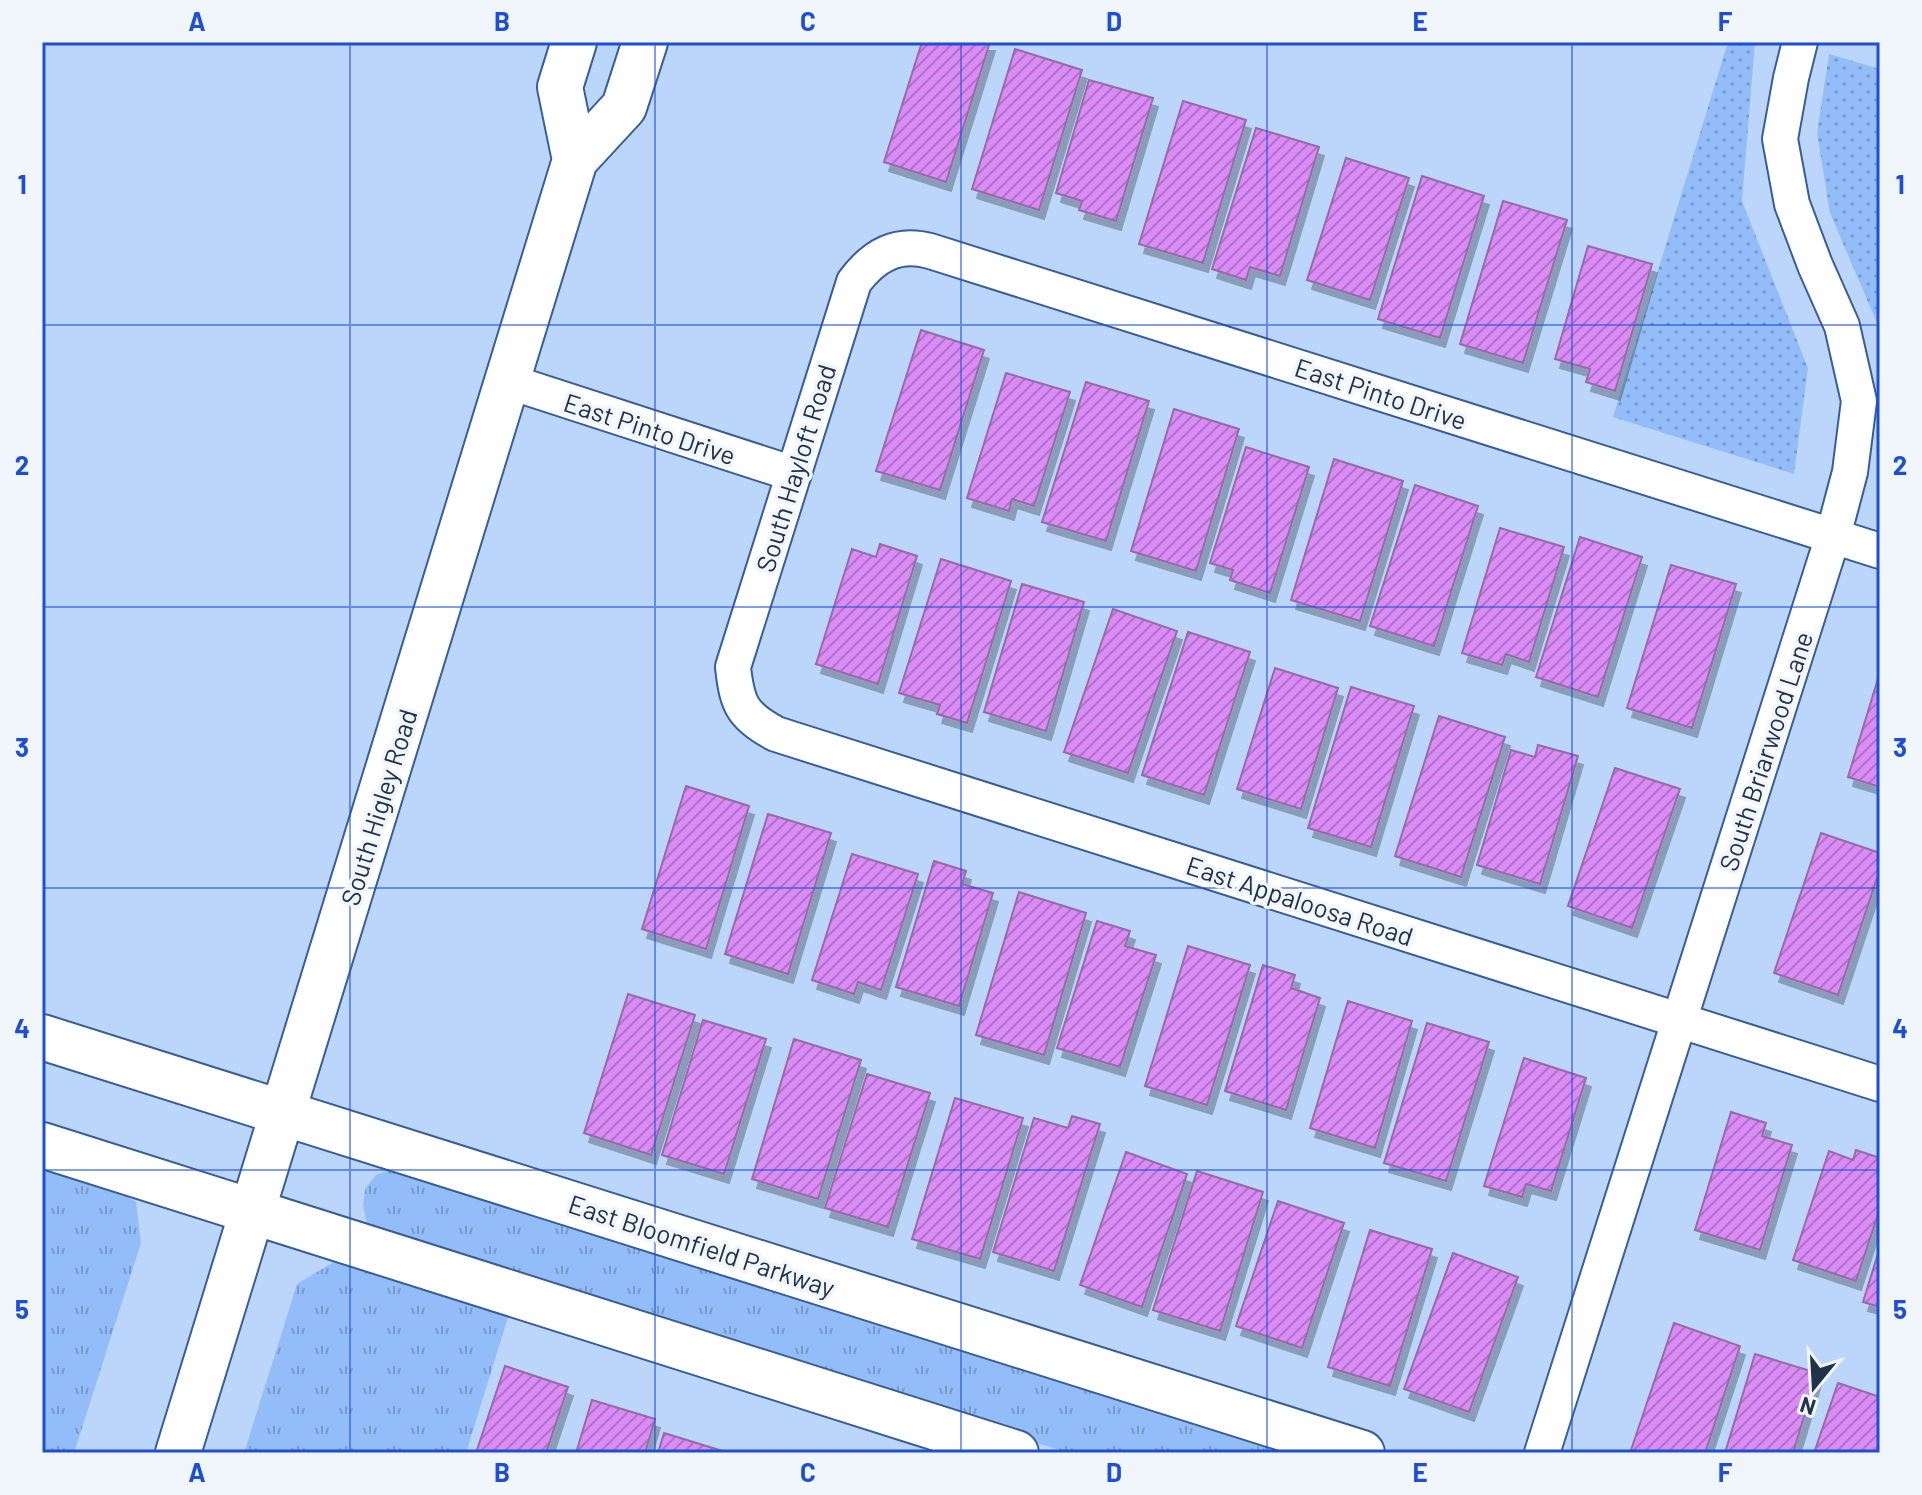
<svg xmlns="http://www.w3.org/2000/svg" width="1922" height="1495" font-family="Barlow,sans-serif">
  <defs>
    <pattern id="grass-dots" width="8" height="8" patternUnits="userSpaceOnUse" patternTransform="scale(2)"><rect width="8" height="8" fill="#93bdf8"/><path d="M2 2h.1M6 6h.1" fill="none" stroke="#789acb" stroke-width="1.8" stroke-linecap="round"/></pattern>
    <pattern id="park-tufts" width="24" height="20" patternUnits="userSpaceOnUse" patternTransform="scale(2)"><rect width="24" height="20" fill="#93bdf8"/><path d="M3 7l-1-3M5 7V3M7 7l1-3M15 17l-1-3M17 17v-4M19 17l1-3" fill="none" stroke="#789acb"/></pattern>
    <pattern id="building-hatch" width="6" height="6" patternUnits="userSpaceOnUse" patternTransform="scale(2)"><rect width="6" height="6" fill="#da8bf5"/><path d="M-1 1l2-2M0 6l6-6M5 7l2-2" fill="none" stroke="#b072c8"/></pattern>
    <filter id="shadow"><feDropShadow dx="5" dy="9" stdDeviation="0" flood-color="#0004"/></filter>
  </defs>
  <rect width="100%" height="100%" fill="#bcd6fb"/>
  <path fill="url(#grass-dots)" d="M1728,42H1755L1742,201L1808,368L1794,474L1613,417Z
    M1829,54L1880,69V330L1830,213L1817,133Z"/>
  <path fill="url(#park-tufts)" d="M42,1165L112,1187L136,1202L141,1243L74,1453H42Z
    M401,1166L1308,1453H1069L384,1236L367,1223L363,1206L365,1189L376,1175Z
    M337,1260L509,1314L466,1453H244L297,1284Z"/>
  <path fill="url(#building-hatch)" stroke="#966ba5" stroke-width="2" filter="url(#shadow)" d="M922,42H990L946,182L884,162Z
    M1015,49L1082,70L1039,210L972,189Z
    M1089,80L1153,98L1116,221L1079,210L1082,201L1056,193Z
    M1183,101L1246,120L1203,263L1139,244Z
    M1256,128L1319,147L1280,276L1250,267L1246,280L1212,269Z
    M1346,158L1409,178L1370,300L1307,280Z
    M1422,176L1484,196L1440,338L1378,319Z
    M1503,201L1567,220L1523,363L1460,344Z
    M1588,246L1652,264L1615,391L1586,382L1590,369L1555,359Z
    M921,330L984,350L940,490L876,471Z
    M1006,373L1070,392L1034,506L1012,499L1009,511L967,498Z
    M1086,382L1149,401L1106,541L1042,522Z
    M1174,409L1239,429L1196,571L1131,551Z
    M1246,447L1309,467L1270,593L1230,580L1233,570L1210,563Z
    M1334,459L1403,481L1360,621L1291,600Z
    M1415,485L1478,506L1434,646L1370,626Z
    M1500,528L1564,547L1529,662L1506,654L1502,665L1462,653Z
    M1580,537L1642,557L1598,697L1536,677Z
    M880,544L917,556L878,684L816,664L852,549L876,557Z
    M941,559L1011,581L967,723L937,714L940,705L899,693Z
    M1671,565L1736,584L1692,728L1627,708Z
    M1022,584L1084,602L1046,731L984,712Z
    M1113,609L1177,631L1128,773L1064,752Z
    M1188,632L1250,652L1204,795L1142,775Z
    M1275,668L1338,688L1301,809L1237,789Z
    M1880,672V787L1848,777Z
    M1351,687L1414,706L1371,847L1308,828Z
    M1439,716L1505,737L1461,877L1395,856Z
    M1538,745L1578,756L1540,884L1477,865L1511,750L1535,757Z
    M1615,768L1680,789L1632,928L1568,906Z
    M686,786L749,806L706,949L642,929Z
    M768,814L831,833L788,974L725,954Z
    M1821,833L1880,853V869L1838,995L1774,973Z
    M852,854L918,874L881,990L858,982L854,994L812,980Z
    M934,861L966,871L962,884L993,893L959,1006L896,987Z
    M1019,892L1086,913L1044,1055L976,1035Z
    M1097,921L1130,931L1125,946L1156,955L1120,1067L1057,1048Z
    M1188,946L1250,965L1207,1105L1145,1086Z
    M1263,965L1295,975L1291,988L1320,998L1286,1110L1225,1091Z
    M628,994L695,1015L651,1155L584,1133Z
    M1348,1001L1412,1021L1375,1148L1310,1128Z
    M703,1020L766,1039L724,1174L662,1155Z
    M1427,1023L1489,1042L1446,1181L1384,1163Z
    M794,1039L861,1060L818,1199L752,1179Z
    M1524,1058L1586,1078L1551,1191L1526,1184L1522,1197L1484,1186Z
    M867,1074L930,1093L888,1227L825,1208Z
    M955,1098L1023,1118L980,1259L912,1239Z
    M1731,1112L1766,1123L1762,1136L1792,1145L1760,1250L1695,1230Z
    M1072,1116L1100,1124L1054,1271L993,1252L1034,1118L1068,1128Z
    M1856,1150L1880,1158V1208L1856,1281L1793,1260L1829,1151L1853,1160Z
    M1126,1152L1187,1174L1142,1307L1080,1285Z
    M1197,1171L1263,1192L1220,1331L1153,1310Z
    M1278,1201L1344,1223L1302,1348L1236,1326Z
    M1370,1230L1432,1249L1390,1386L1328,1367Z
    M1880,1247V1307L1863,1302Z
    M1453,1253L1518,1277L1469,1412L1404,1389Z
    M1674,1323L1740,1346L1705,1453H1630Z
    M1755,1354L1817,1373L1793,1453H1725Z
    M505,1366L568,1387L546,1453H476Z
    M1838,1383L1880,1397V1453H1814Z
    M592,1400L655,1419L645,1453H576Z
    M664,1433L726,1452V1453H658Z"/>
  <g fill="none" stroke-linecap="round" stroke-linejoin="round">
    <defs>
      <path id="minor" d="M507,381L794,474
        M1880,551L930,251C897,242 873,256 854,282L733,667C737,704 742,716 776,734L1880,1084
        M1542,1453L1833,536L1850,472L1859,401L1842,326L1815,265L1792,204L1780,139L1791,78L1800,42"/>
      <path id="tertiary" d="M42,1037L1362,1453
        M42,1145L1016,1453"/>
      <path id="secondary" d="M574,42L560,87L575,160
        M178,1453L575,160L624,107L645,42"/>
    </defs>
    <use href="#minor" stroke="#385e95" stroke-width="38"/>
    <use href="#tertiary" stroke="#385e95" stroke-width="48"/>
    <use href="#secondary" stroke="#385e95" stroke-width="48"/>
    <use href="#minor" stroke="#fff" stroke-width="34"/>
    <use href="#tertiary" stroke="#fff" stroke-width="44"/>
    <use href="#secondary" stroke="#fff" stroke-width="44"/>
  </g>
  <path fill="none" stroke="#1d4ed8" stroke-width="2" stroke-opacity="0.55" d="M350,42V1453M655,42V1453M961,42V1453M1267,42V1453M1572,42V1453M42,325H1880M42,607H1880M42,888H1880M42,1170H1880"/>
  <g text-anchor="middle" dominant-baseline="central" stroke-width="7" stroke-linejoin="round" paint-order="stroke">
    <g font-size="26" fill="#21324b" stroke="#f1f5fc">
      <text transform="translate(1381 393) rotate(18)">East Pinto Drive</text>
      <text transform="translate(650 428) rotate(18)">East Pinto Drive</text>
      <text transform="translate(795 468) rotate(-73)">South Hayloft Road</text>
      <text transform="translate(1765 751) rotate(-72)">South Briarwood Lane</text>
      <text transform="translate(378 807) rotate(-73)">South Higley Road</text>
      <text transform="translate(1300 900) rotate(18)">East Appaloosa Road</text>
      <text transform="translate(702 1245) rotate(18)">East Bloomfield Parkway</text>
    </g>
  </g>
  <rect width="1922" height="1495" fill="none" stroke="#f1f5fc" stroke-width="88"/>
  <g transform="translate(1814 1387) rotate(198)" stroke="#f1f5fc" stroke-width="6" paint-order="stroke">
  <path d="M0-6L14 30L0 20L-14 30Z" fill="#21324b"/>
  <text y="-12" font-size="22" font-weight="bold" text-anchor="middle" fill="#21324b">N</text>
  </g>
  <rect x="44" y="44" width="1834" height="1407" fill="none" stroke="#1d4ed8" stroke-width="3"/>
  <g font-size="26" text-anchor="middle" font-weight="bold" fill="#1d4ed8">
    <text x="197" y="31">A</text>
    <text x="502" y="31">B</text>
    <text x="808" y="31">C</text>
    <text x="1114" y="31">D</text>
    <text x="1420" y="31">E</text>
    <text x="1725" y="31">F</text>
    <text x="22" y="194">1</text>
    <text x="1900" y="194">1</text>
    <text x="22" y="475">2</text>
    <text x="1900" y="475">2</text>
    <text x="22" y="757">3</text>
    <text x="1900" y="757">3</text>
    <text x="22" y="1038">4</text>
    <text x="1900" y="1038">4</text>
    <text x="22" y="1319">5</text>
    <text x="1900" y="1319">5</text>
    <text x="197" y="1482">A</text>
    <text x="502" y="1482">B</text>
    <text x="808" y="1482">C</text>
    <text x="1114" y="1482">D</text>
    <text x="1420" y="1482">E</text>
    <text x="1725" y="1482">F</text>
  </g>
</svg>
